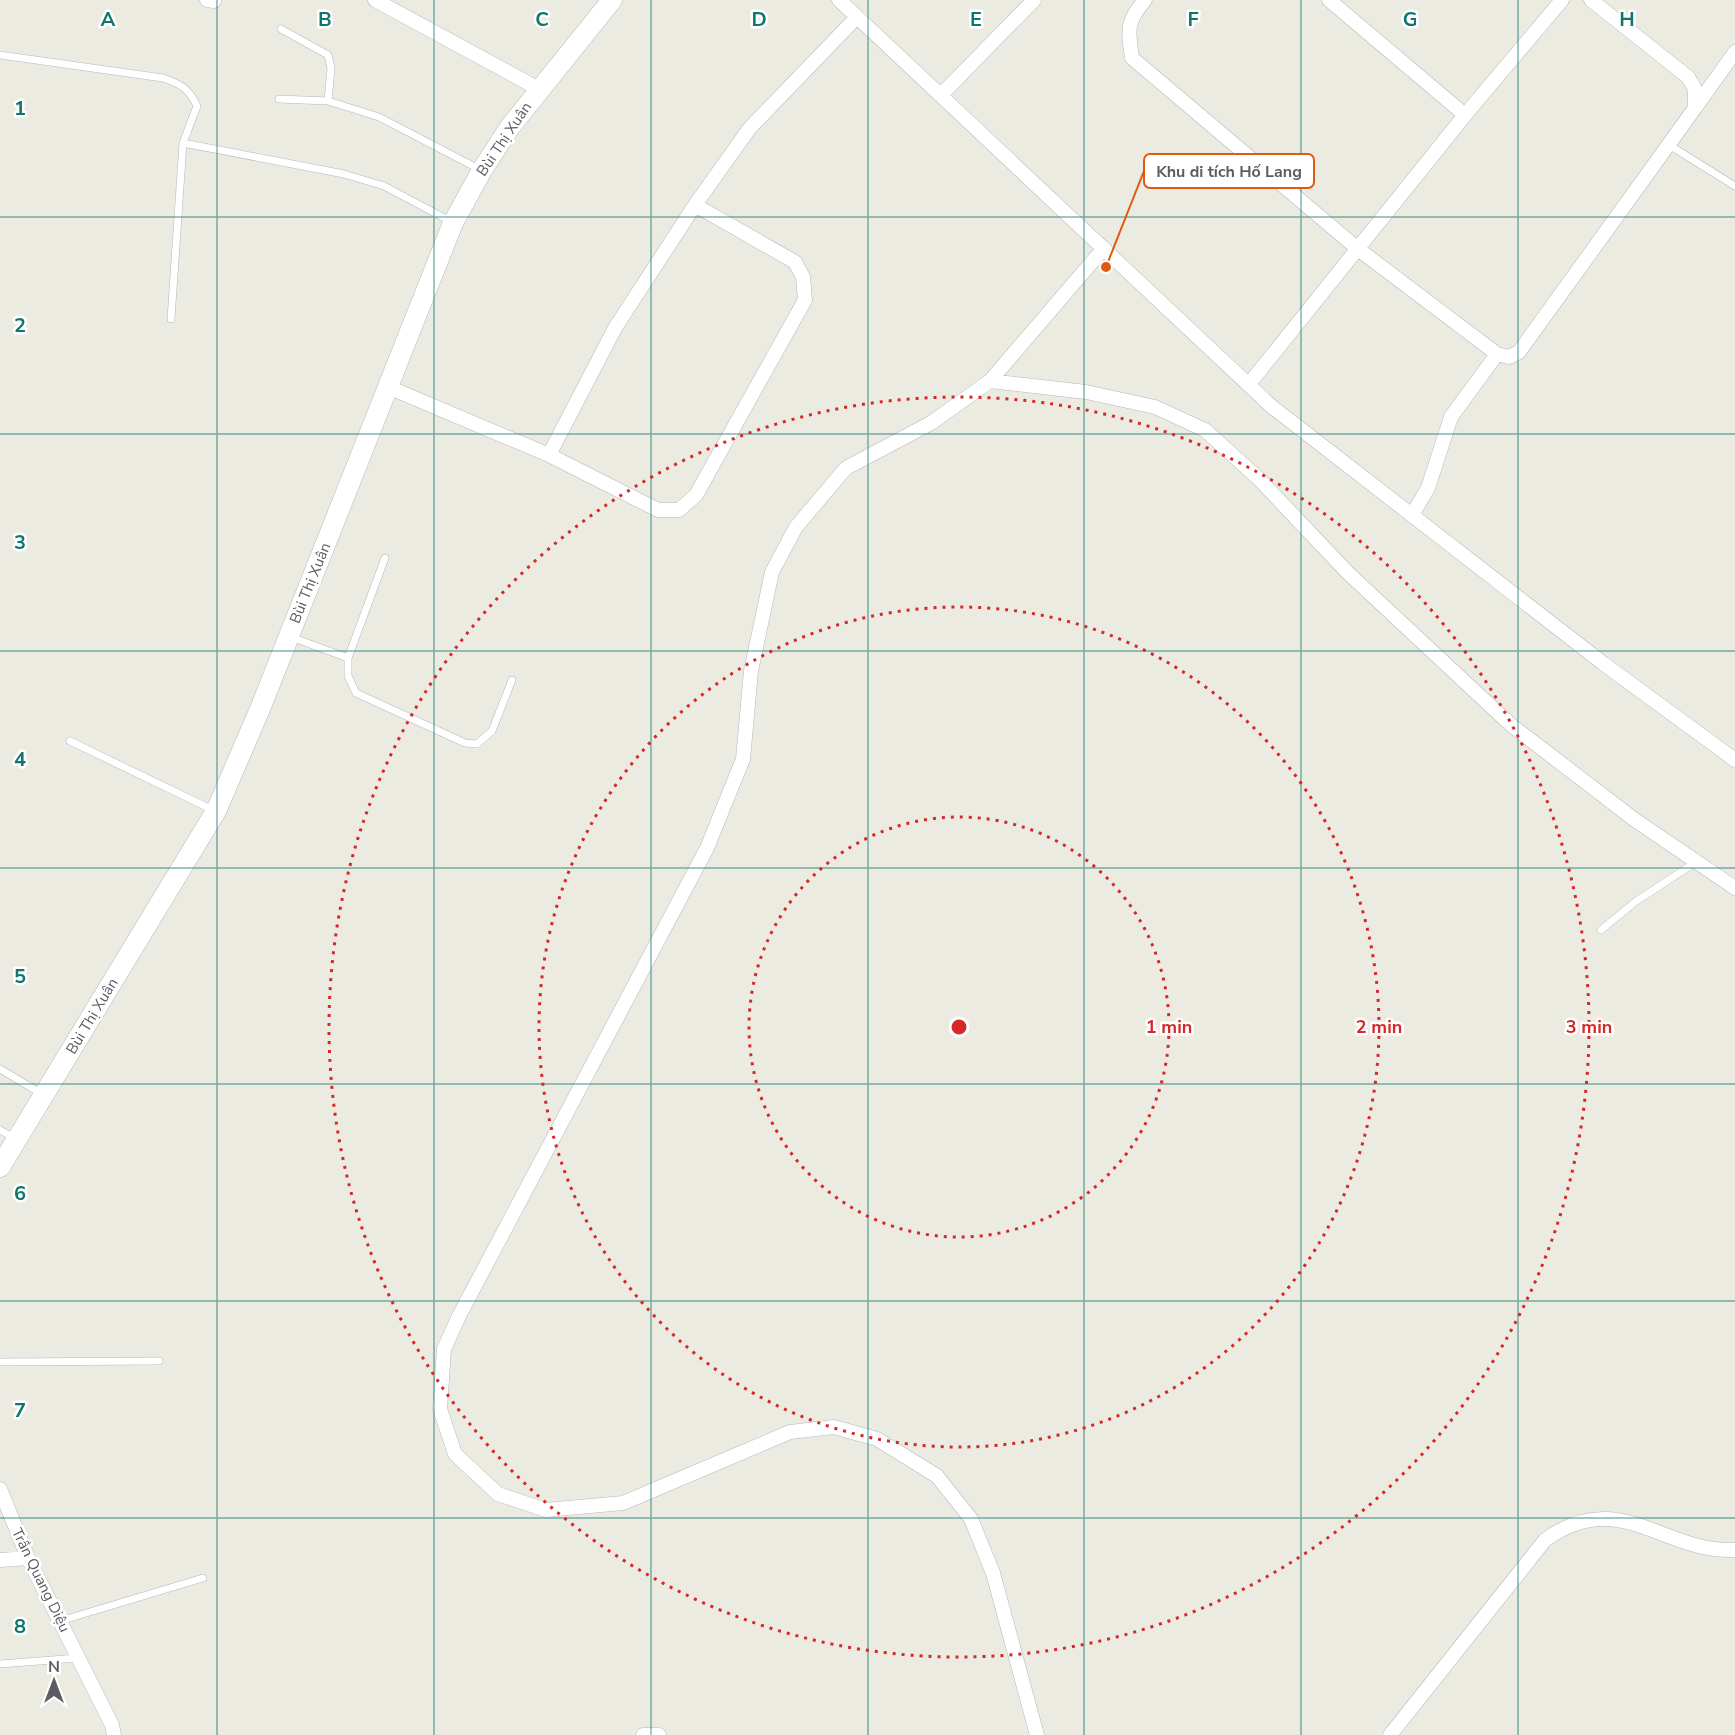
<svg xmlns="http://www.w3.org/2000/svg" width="1735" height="1735" font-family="'Nunito Sans',sans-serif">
  <rect width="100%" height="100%" fill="#ecebe2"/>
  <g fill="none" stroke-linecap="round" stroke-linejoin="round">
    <defs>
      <path id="lane" d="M281,29L328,55L331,68L328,101
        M0,55L163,78C180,84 189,88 197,106L183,143L171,319
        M279,99L328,101L379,117L479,169
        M183,143L344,174L384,186L452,222
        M1669,145L1735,186
        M291,637L348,658V676L356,693L465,743L477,744L492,731L512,680
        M348,658L385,558
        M70,741L213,810
        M1601,930L1635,902L1696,862
        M0,1069L42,1094
        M0,1130L16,1139
        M0,1362L159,1361
        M60,1621L203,1578
        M0,1664L78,1658"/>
      <path id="street" d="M207,0L214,1
        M375,0L539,89
        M839,0L1271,406L1604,664L1735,760
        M1145,0C1126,22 1128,30 1132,58L1358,249L1497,354L1509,357L1519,352L1695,108V89L1688,77L1591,0
        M1329,0L1465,115
        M941,95L1034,0
        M1695,108L1735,52
        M990,381L1086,392L1155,407L1205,430L1259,479L1347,572L1511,725L1635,820L1735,888
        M1249,384L1465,115L1562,0
        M388,387L549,455L658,510H679L696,495L805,300L803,277L795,262L695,205
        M549,455L615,328L695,205L749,129L857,17
        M1412,515L1428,488L1451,417L1497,354
        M0,1489L28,1558L112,1725L114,1735
        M0,1560L28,1558
        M643,1735H659
        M1037,1735L993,1573L971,1519L937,1476L877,1439L834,1427L790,1432L623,1503L546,1510L498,1494L455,1454L440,1409L444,1349L459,1316L707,848L743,759L751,671L772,572L796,527L846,468L931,423L990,381L1104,248
        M1390,1735L1545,1540C1619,1486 1663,1553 1735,1550"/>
      <path id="secondary" d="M0,1167L216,811L260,709L453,223L482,170L510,127L612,0"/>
    </defs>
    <use href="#lane" stroke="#b5b7bc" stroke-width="8"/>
    <use href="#street" stroke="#b5b7bc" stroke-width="15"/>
    <use href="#secondary" stroke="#b6b8be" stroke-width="21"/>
    <use href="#lane" stroke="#fff" stroke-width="7"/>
    <use href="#street" stroke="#fff" stroke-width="14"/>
    <use href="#secondary" stroke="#fff" stroke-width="20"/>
  </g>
  <path fill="none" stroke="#0f766e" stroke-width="1.5" stroke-opacity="0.55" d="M217,0V1735M434,0V1735M651,0V1735M868,0V1735M1084,0V1735M1301,0V1735M1518,0V1735M0,217H1735M0,434H1735M0,651H1735M0,868H1735M0,1084H1735M0,1301H1735M0,1518H1735"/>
  <g fill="none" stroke="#d62828" stroke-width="3" stroke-dasharray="3 6">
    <circle cx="959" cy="1027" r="210"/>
    <circle cx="959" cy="1027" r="420"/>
    <circle cx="959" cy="1027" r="630"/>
  </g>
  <g text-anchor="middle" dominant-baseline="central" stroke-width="5" stroke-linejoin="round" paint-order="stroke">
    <g font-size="15" fill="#5a5d62" stroke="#fff">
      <text transform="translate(504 139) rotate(-56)">Bùi Thị Xuân</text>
      <text transform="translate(310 583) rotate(-68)">Bùi Thị Xuân</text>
      <text transform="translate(92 1016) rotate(-59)">Bùi Thị Xuân</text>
      <text transform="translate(41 1580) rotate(64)">Trần Quang Diệu</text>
    </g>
  </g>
  <g font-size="20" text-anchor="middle" font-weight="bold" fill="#0f766e" stroke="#fff" stroke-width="5" stroke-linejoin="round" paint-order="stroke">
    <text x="108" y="26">A</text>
    <text x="325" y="26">B</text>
    <text x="542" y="26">C</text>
    <text x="759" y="26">D</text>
    <text x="976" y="26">E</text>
    <text x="1193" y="26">F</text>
    <text x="1410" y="26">G</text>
    <text x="1627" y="26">H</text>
    <text x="20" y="115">1</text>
    <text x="20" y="332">2</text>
    <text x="20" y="549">3</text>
    <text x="20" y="766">4</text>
    <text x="20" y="983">5</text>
    <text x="20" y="1200">6</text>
    <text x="20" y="1417">7</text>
    <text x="20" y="1633">8</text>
  </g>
  <circle cx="959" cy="1027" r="9" fill="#d62828" stroke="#fff" stroke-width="3"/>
  <g font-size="18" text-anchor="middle" font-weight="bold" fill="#d62828" stroke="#fff" stroke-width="5" stroke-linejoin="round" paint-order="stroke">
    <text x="1169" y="1033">1 min</text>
    <text x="1379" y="1033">2 min</text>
    <text x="1589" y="1033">3 min</text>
  </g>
  <path fill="none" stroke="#e15910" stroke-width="2" d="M1106 267L1144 171"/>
  <circle fill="#e15910" stroke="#fff" stroke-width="2" cx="1106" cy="267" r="6"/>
  <rect fill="#fff" stroke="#e15910" stroke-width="2" x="1144" y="154" width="170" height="34" rx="6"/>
  <g font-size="16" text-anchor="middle" font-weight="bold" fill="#5a5d62">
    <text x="1229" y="177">Khu di tích Hố Lang</text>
  </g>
  <g transform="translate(54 1681)" stroke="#ffffff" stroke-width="4.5" paint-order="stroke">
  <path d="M0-4.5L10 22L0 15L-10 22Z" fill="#5a5d62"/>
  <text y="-9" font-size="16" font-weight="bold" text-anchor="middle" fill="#5a5d62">N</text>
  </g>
</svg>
